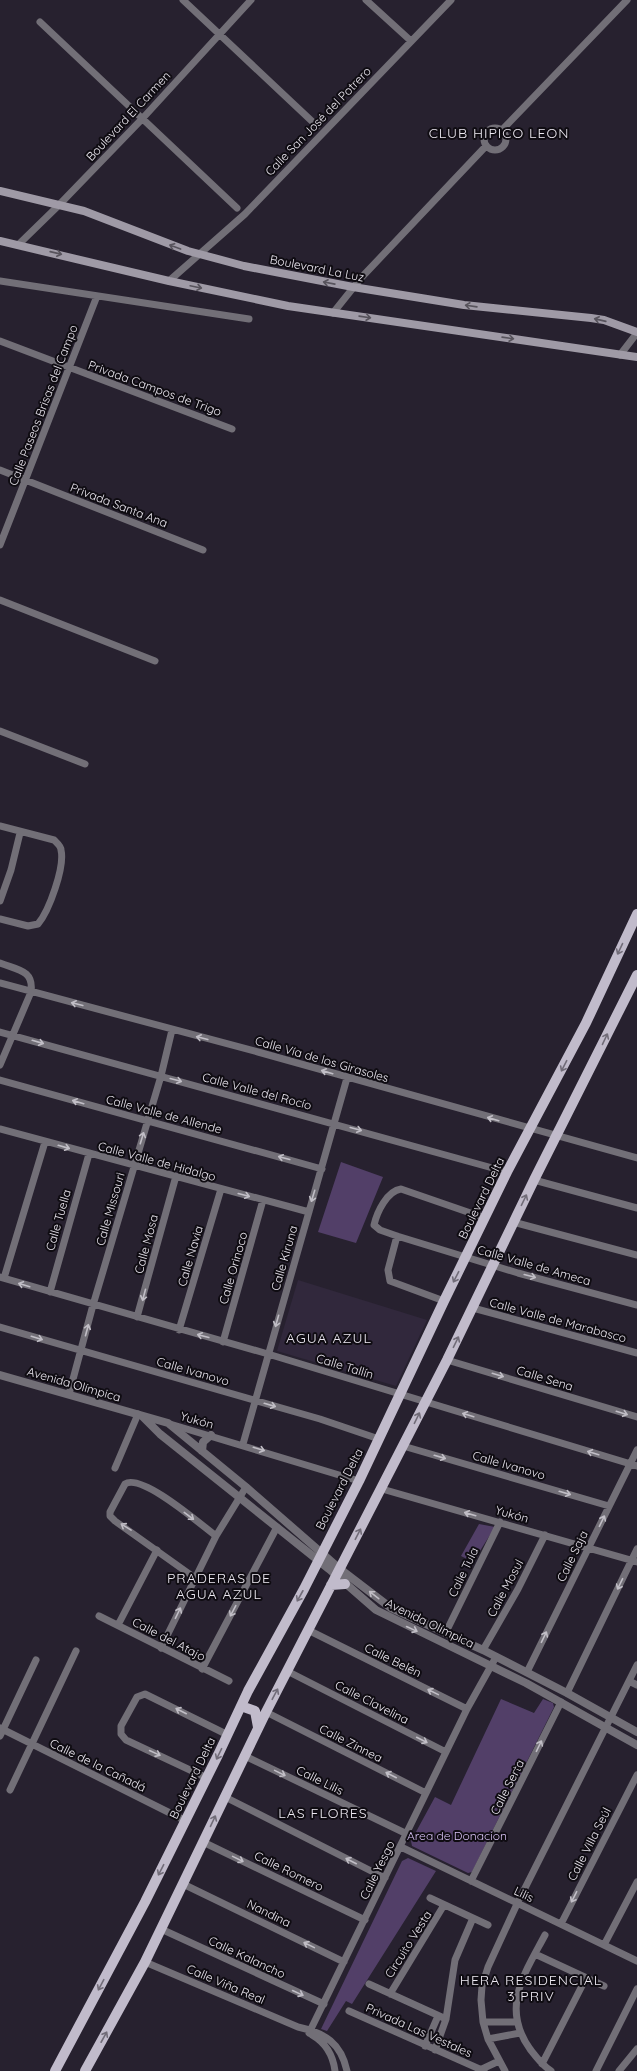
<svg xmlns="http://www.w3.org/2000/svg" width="637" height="2071" font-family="Quicksand,sans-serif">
  <rect width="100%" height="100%" fill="#27212f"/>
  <path fill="#31283c" d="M298,1280L427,1320L396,1386L277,1351Z"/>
  <path fill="#523f68" d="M341,1162L383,1177L356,1243L318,1232Z
    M479,1524L495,1527L473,1562L461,1556Z
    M501,1699L534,1713L543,1699L553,1703L554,1707L472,1872L468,1873L412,1846L411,1841L435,1797L451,1805Z
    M408,1858L436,1871L352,2004L346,2001L327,2031L321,2029L402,1861Z"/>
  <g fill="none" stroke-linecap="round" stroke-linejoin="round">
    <path stroke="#726f77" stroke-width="7" d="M183,0L317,126
      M366,0L411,41
      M40,22L237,208
      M484 139a11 11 0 1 1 22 0a11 11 0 1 1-22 0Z
      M502,130L627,0
      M18,245L58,206L142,119L251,0
      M0,281L249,319
      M169,281L245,214L451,0
      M333,313L361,278L486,146
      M0,341L232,429
      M620,355L637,333
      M0,470L203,550
      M0,545L97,296
      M0,600L155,661
      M0,731L85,764
      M0,826L54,840C57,843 61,846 61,850C65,867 49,911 38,924L28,926L0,919
      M0,901L11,870L20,833
      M0,963C18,970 34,970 31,992L0,1065
      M0,983L258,1052L637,1158
      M0,1032L507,1172
      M0,1080L322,1169
      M0,1129L309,1212
      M534,1180L637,1208
      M485,1218L401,1189C387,1191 377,1212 374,1225L380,1230L397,1236L518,1273L637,1305
      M513,1222L637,1255
      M397,1236L388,1270L390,1281L444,1301
      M0,1277L268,1354L637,1466
      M4,1278L45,1142
      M50,1292L89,1154
      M473,1308L637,1353
      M137,1317L176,1176
      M0,1327L320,1419L379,1439
      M179,1330L221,1189
      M223,1342L263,1200
      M447,1360L637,1417
      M69,1394L93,1305L161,1076L172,1030
      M170,1424L359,1481
      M243,1444L347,1078
      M403,1446L609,1506
      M115,1468L138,1414
      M382,1489L637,1562
      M195,1578L115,1521L110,1516V1512L125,1484C142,1473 201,1525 216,1536
      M99,1616L229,1681
      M118,1625L157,1550
      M308,1630L467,1709
      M446,1632L500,1522
      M161,1648L216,1536L246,1487
      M483,1650L518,1589L545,1535
      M202,1669L277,1527
      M287,1671L446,1752
      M527,1672L637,1450
      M629,1681L637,1685
      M567,1693L637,1549
      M266,1712L426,1793
      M0,1728L186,1821
      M0,1736L36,1660
      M245,1756L407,1834
      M207,1778L126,1740L121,1734V1726L137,1697L145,1694L228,1735
      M10,1790L76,1651
      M225,1797L385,1878
      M203,1842L365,1920
      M401,1847L637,1961
      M471,1881L561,1702
      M183,1884L344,1962
      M430,1898L488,1925
      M561,1924L637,1775
      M161,1929L324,2004
      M545,1935C525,1973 500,2007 530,2049C537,2058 542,2065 551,2071
      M604,1945L637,1882
      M535,1954L604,1986
      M145,1962L298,2027C325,2033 341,2043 347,2071
      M369,1984L446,2019
      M390,1994L444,1905
      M349,2011L484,2071
      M483,2022H517
      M309,2033L467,1709L496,1657
      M312,2035C326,2043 333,2055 335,2071
      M488,2039L520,2033
      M425,2046L438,2016
      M435,2050L446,2019L455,1960L473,1918
      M542,2064L586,1978
      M480,2070L499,2061
      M505,2071L488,2039L483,2022L481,2000L482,1986L488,1967L517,1904L637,1665
      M596,2071L637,1989
      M619,2071L637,2049"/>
    <path stroke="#726f77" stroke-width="8" d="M0,1375L168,1423L246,1487L340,1569L391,1608L483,1650L567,1693L637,1732
      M142,1416L160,1434L329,1569L376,1610L526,1683L637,1745
      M202,1451L203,1442L211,1435"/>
    <path stroke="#9f9aa6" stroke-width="8" d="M0,191L84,211L188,251L244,266L353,287L464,305L591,318L604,320L637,332
      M0,241L169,281L288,306L637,357"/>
    <path stroke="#c1bbcb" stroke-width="10" d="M331,1585L345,1584
      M241,1706L255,1711L258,1727
      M55,2071L145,1902L218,1755L248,1691L304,1589L359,1481L444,1301L507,1172L586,1023L637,914
      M85,2071L145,1962L266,1712L447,1360L534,1180L637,975"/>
  </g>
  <defs><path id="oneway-shaft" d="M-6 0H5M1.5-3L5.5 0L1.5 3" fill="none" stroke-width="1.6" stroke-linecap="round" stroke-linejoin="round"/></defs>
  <g stroke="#57535c">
    <use href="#oneway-shaft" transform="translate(175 247) rotate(-160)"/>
    <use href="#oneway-shaft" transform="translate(56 253) rotate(13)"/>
    <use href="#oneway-shaft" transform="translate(329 283) rotate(-169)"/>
    <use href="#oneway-shaft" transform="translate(196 287) rotate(12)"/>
    <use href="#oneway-shaft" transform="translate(471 306) rotate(-172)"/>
    <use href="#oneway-shaft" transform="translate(365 317) rotate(8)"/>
    <use href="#oneway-shaft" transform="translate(600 320) rotate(-167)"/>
    <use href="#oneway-shaft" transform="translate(508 338) rotate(8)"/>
  </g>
  <g stroke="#716c78">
    <use href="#oneway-shaft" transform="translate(620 949) rotate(115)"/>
    <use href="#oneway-shaft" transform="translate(605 1039) rotate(-65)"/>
    <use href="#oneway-shaft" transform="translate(564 1066) rotate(117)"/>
    <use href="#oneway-shaft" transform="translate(524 1200) rotate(-64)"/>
    <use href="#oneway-shaft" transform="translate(456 1277) rotate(117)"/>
    <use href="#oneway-shaft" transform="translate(456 1342) rotate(-64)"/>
    <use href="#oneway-shaft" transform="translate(417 1418) rotate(-64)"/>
    <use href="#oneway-shaft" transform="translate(358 1534) rotate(-63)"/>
    <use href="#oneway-shaft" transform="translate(300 1596) rotate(119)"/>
    <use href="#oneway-shaft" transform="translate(275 1694) rotate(-62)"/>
    <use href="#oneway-shaft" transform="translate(219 1754) rotate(116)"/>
    <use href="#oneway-shaft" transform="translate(213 1821) rotate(-65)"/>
    <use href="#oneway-shaft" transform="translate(161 1870) rotate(117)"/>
    <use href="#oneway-shaft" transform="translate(101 1985) rotate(118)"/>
    <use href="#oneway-shaft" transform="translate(104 2037) rotate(-61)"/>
  </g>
  <g stroke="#c1bec6">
    <use href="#oneway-shaft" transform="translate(77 1004) rotate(-166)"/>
    <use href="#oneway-shaft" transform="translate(202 1038) rotate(-166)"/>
    <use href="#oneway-shaft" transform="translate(38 1042) rotate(16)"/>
    <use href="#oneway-shaft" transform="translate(327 1072) rotate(-164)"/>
    <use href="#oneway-shaft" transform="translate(176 1080) rotate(15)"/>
    <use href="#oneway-shaft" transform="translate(78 1102) rotate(-164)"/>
    <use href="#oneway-shaft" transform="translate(493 1119) rotate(-164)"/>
    <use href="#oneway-shaft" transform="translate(356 1129) rotate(15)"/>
    <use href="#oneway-shaft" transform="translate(142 1138) rotate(-73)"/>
    <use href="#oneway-shaft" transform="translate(64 1147) rotate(16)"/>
    <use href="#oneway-shaft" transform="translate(284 1158) rotate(-165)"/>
    <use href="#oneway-shaft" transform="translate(244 1195) rotate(15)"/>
    <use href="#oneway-shaft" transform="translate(313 1196) rotate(107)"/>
    <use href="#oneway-shaft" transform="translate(530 1276) rotate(15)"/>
    <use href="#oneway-shaft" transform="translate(24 1285) rotate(-163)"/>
    <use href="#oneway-shaft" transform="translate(144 1295) rotate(105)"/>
    <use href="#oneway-shaft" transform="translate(277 1321) rotate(106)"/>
    <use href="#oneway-shaft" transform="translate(87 1330) rotate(-75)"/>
    <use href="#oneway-shaft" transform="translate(203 1336) rotate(-165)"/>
    <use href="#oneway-shaft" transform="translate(37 1338) rotate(17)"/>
    <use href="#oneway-shaft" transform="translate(498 1375) rotate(17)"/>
    <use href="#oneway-shaft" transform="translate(270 1405) rotate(16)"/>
    <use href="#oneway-shaft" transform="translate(622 1413) rotate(17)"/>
    <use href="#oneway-shaft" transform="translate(468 1415) rotate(-163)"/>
    <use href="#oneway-shaft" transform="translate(259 1449) rotate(17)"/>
    <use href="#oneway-shaft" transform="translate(593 1453) rotate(-163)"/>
    <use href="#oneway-shaft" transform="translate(440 1457) rotate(16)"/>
    <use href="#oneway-shaft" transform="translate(565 1493) rotate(16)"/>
    <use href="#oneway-shaft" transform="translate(470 1514) rotate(-164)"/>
    <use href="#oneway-shaft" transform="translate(189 1516) rotate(37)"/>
    <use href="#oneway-shaft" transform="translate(602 1521) rotate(-64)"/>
    <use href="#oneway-shaft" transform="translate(126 1527) rotate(-148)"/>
    <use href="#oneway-shaft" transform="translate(620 1584) rotate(116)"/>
    <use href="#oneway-shaft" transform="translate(374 1595) rotate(-142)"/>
    <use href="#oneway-shaft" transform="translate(233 1611) rotate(118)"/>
    <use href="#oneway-shaft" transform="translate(178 1613) rotate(-64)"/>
    <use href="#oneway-shaft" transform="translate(412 1629) rotate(25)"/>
    <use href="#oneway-shaft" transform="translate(544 1637) rotate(-64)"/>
    <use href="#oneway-shaft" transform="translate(433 1692) rotate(-154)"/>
    <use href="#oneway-shaft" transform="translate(181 1711) rotate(-153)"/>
    <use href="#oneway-shaft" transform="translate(422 1740) rotate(27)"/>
    <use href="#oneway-shaft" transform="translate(539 1746) rotate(-64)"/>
    <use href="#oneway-shaft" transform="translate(155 1753) rotate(25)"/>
    <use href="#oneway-shaft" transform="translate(280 1773) rotate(26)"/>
    <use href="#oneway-shaft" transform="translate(391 1775) rotate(-153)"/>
    <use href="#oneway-shaft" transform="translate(238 1859) rotate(26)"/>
    <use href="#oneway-shaft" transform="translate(351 1861) rotate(-153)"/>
    <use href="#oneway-shaft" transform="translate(574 1897) rotate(117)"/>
    <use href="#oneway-shaft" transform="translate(309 1945) rotate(-154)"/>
    <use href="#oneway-shaft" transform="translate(298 1993) rotate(25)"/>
  </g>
  <g text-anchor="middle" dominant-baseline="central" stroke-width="4" stroke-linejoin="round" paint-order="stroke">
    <g font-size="12" fill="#ece8f1" stroke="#0f0c12">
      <text transform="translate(128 116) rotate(-47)">Boulevard El Carmen</text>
      <text transform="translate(318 121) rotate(-46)">Calle San José del Potrero</text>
      <text transform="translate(317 268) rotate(11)">Boulevard La Luz</text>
      <text transform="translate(155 388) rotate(20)">Privada Campos de Trigo</text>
      <text transform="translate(43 405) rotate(-69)">Calle Paseos Brisas del Campo</text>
      <text transform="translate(119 505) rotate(21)">Privada Santa Ana</text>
      <text transform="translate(322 1059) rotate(16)">Calle Vía de los Girasoles</text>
      <text transform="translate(257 1091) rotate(15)">Calle Valle del Rocío</text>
      <text transform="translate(164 1114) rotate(15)">Calle Valle de Allende</text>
      <text transform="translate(157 1161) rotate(15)">Calle Valle de Hidalgo</text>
      <text transform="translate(481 1198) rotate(-64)">Boulevard Delta</text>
      <text transform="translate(110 1209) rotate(-74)">Calle Missouri</text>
      <text transform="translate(58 1220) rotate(-74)">Calle Tuella</text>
      <text transform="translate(146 1244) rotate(-75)">Calle Mosa</text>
      <text transform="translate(190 1256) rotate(-74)">Calle Navia</text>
      <text transform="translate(284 1258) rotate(-74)">Calle Kiruna</text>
      <text transform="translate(534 1265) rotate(16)">Calle Valle de Ameca</text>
      <text transform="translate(233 1268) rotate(-74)">Calle Orinoco</text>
      <text transform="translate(558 1320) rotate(15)">Calle Valle de Marabasco</text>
      <text transform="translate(345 1366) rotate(17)">Calle Tallín</text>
      <text transform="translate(193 1371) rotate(16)">Calle Ivanovo</text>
      <text transform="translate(545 1378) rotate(17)">Calle Sena</text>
      <text transform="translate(74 1384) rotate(16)">Avenida Olímpica</text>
      <text transform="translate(197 1420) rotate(16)">Yukón</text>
      <text transform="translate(509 1465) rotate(16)">Calle Ivanovo</text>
      <text transform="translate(339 1489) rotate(-63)">Boulevard Delta</text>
      <text transform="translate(512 1514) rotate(16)">Yukón</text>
      <text transform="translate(572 1556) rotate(-64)">Calle Saja</text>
      <text transform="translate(463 1572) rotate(-64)">Calle Tula</text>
      <text transform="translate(505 1588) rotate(-62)">Calle Mosul</text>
      <text transform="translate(430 1623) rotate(26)">Avenida Olímpica</text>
      <text transform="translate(169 1639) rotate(27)">Calle del Atajo</text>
      <text transform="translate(393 1660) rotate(26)">Calle Belén</text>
      <text transform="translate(372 1702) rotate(27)">Calle Clavelina</text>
      <text transform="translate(351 1743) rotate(27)">Calle Zinnea</text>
      <text transform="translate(98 1765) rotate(26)">Calle de la Cañadá</text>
      <text transform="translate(192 1778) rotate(-64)">Boulevard Delta</text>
      <text transform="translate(320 1780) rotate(26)">Calle Lilis</text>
      <text transform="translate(507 1787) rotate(-63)">Calle Serta</text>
      <text transform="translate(589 1844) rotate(-63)">Calle Villa Seúl</text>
      <text transform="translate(377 1870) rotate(-64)">Calle Yesgo</text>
      <text transform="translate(289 1871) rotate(26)">Calle Romero</text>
      <text transform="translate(524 1894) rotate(25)">Lilis</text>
      <text transform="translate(269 1913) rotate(26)">Nandina</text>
      <text transform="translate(408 1944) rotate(-58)">Circuito Vesta</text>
      <text transform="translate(247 1957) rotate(25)">Calle Kalancho</text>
      <text transform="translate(226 1984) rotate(23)">Calle Viña Real</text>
      <text transform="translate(419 2030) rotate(24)">Privada Las Vestales</text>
    </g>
    <g font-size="12" fill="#d7c1f4" stroke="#0f0c12">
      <text x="457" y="1835">Area de Donacion</text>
    </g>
    <g font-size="14" letter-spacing="1" fill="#ece8f1" stroke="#0f0c12">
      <text x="499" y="133">CLUB HIPICO LEON</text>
      <text x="329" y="1338">AGUA AZUL</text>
      <text x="219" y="1578">PRADERAS DE<tspan x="219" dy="16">AGUA AZUL</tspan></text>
      <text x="323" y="1813">LAS FLORES</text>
      <text x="531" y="1980">HERA RESIDENCIAL<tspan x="531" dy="16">3 PRIV</tspan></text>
    </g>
  </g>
</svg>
